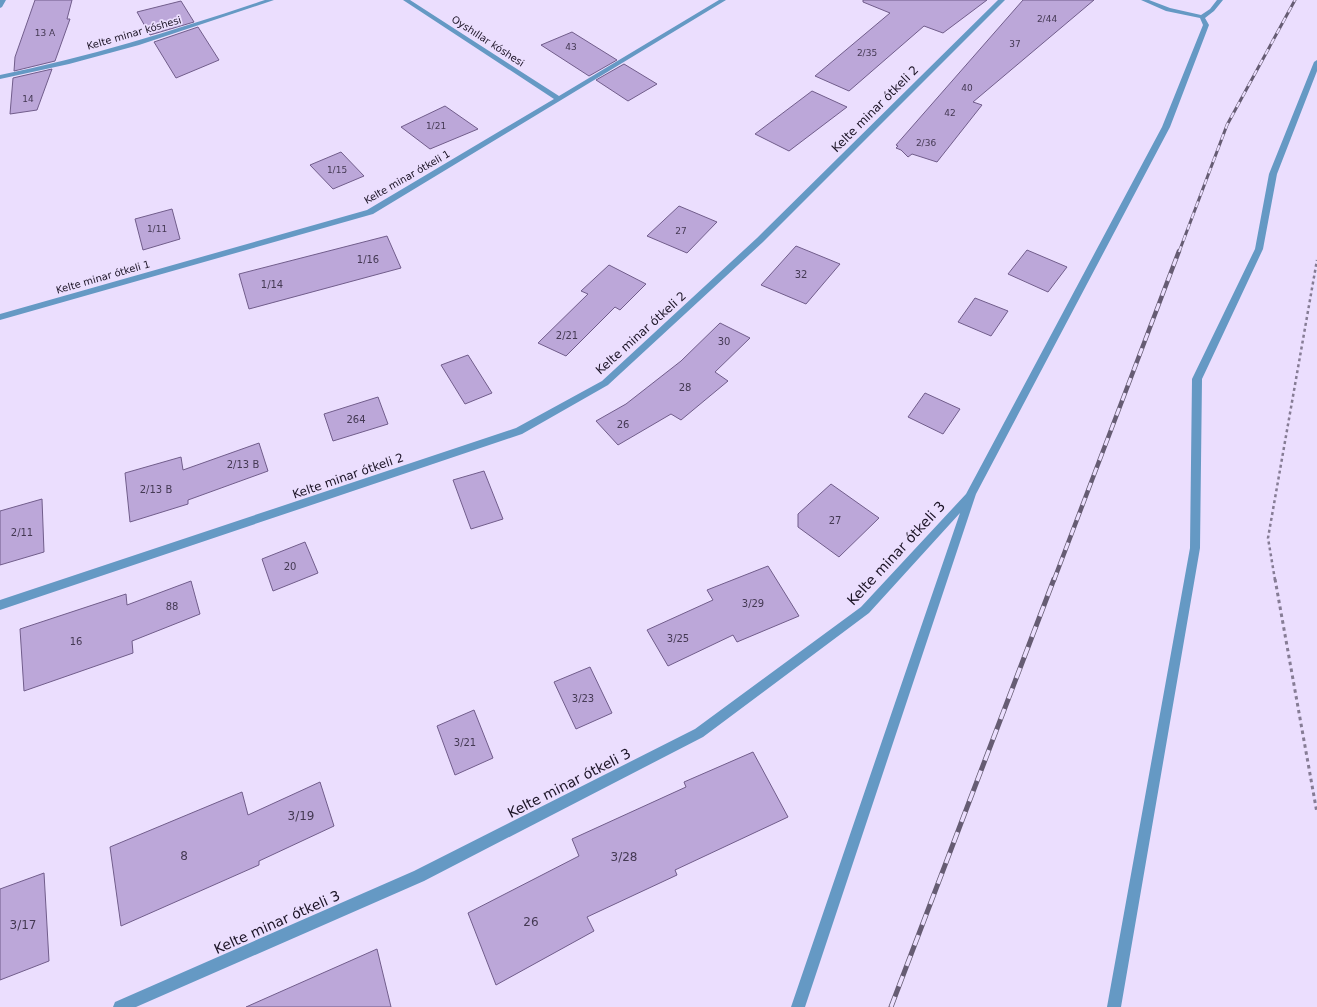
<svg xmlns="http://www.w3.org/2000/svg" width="1317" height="1007" font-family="'DejaVu Sans',sans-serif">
  <rect width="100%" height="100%" fill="#ebdefe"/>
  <path fill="#bca7d9" stroke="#715d8b" d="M35,0H72L67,19H70L55,61L14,71L15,57Z
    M863,0H987L943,33L924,26L849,91L815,76L890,13L863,2Z
    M1023,0H1094L973,102L982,105L937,162L912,154L908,157L901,150L896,148L898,146L896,145Z
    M181,1L194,22L150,35L137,12Z
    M198,27L219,60L176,78L154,42Z
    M572,32L617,60L589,76L541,45Z
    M624,64L657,84L628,101L596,80Z
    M52,69L37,110L10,114L13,78Z
    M812,91L847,107L789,151L755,134Z
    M445,106L478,129L430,149L401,127Z
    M341,152L364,176L333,189L310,165Z
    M679,206L717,222L687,253L647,236Z
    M172,209L180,239L143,250L135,219Z
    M387,236L401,268L249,309L239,274Z
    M796,246L840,264L806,304L761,285Z
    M1027,250L1067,267L1048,292L1008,274Z
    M609,265L646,284L620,310L615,307L566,356L538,343L588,294L581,291Z
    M975,298L1008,311L991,336L958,322Z
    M720,323L750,338L715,372L728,381L681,420L671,414L618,445L596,421L626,404L681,361Z
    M468,355L492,393L465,404L441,365Z
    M925,393L960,409L943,434L908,417Z
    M378,397L388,424L333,441L324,414Z
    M259,443L268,471L188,500V504L130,522L125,473L181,457L183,470Z
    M484,471L503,519L471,529L453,480Z
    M831,484L879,518L839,557L798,527V514Z
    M42,499L44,552L0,565V511Z
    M305,542L318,573L273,591L262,559Z
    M768,566L799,616L737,642L733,635L668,666L647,630L713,600L707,590Z
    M191,581L200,614L132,641L133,653L24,691L20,629L126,594L127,605Z
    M590,667L612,713L576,729L554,682Z
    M474,710L493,758L455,775L437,726Z
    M753,752L788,817L675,870L677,875L587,917L594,931L496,985L468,913L579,856L572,839L686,787L684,782Z
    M320,782L334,826L259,861V865L121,926L110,847L242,792L248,815Z
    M44,873L49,961L0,980V889Z
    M377,949L391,1007H246Z"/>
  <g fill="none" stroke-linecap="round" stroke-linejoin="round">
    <path stroke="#867c95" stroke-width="2.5" stroke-dasharray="3 3" stroke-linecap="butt" d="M1275,580L1268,538L1317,260"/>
    <path stroke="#867c95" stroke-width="3" stroke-dasharray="3.5 3.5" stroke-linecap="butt" d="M1275,579L1317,813"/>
    <path fill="#6599c4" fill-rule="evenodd" d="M0,0H6L2,7L0,8Z
      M265,0H274L139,45L69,64L0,79V75C90,57 178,29 265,0Z
      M403,0H410L559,96L719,0H726L373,214L0,320V314L367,210L554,99Z
      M998,0H1005L763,242L608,385L522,434L0,610V600L516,428L602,381L757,238Z
      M1141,0H1149L1170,8L1201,15L1210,9L1217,0H1223L1214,11L1205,18L1209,25L1170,127L976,494L805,1007H791L960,513L869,613L703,737L424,881L136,1007H113L115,1002L414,871L695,729L861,607L966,494L1162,127L1203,25L1200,18L1166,11Z
      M1317,60V71L1277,174L1263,249L1202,379L1200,548L1121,1007H1107L1190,548L1192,379L1255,249L1269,174L1314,62Z"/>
    <defs>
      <path id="rail-far2" d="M1179,252L1227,125L1295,0"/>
      <path id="rail-far1" d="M1054,580L1179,251"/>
      <path id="rail" d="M891,1007L1054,579"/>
    </defs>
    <use href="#rail-far2" stroke="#665c73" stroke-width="3"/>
    <use href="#rail-far1" stroke="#665c73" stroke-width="4.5"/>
    <use href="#rail" stroke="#665c73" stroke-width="5"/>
    <use href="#rail-far2" stroke="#ebdefe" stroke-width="2" stroke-dasharray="6" stroke-linecap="butt"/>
    <use href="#rail-far1" stroke="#ebdefe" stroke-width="3" stroke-dasharray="8" stroke-linecap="butt"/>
    <use href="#rail" stroke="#ebdefe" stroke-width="3.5" stroke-dasharray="11" stroke-linecap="butt"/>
  </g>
  <g text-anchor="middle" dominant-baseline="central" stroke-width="3.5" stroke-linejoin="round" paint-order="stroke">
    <g font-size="9" fill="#443953">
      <text x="1047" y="19">2/44</text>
      <text x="45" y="33">13 А</text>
      <text x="1015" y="44">37</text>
      <text x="571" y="47">43</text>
      <text x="867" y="53">2/35</text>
      <text x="967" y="88">40</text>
      <text x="28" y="99">14</text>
      <text x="950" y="113">42</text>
      <text x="436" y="126">1/21</text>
      <text x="926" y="143">2/36</text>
      <text x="337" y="170">1/15</text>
      <text x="157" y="229">1/11</text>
      <text x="681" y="231">27</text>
    </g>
    <g font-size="10" fill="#1c1426" stroke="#ebdefe">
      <text transform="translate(134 33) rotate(-16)">Kelte minar kóshesi</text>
      <text transform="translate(488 41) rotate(33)">Oyshıllar kóshesi</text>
      <text transform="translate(407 177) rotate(-30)">Kelte minar ótkeli 1</text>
      <text transform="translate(103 277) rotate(-16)">Kelte minar ótkeli 1</text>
    </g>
    <g font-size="10" fill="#443953">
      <text x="368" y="259">1/16</text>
      <text x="801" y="274">32</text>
      <text x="272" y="284">1/14</text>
      <text x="567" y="335">2/21</text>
      <text x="724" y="341">30</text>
      <text x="685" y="387">28</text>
      <text x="356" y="419">264</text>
      <text x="623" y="424">26</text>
      <text x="243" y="464">2/13 В</text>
      <text x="156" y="489">2/13 В</text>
      <text x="835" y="520">27</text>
      <text x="22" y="532">2/11</text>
      <text x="290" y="566">20</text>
      <text x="753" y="603">3/29</text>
      <text x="172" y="606">88</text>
      <text x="678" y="638">3/25</text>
      <text x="76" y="641">16</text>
      <text x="583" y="698">3/23</text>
      <text x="465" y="742">3/21</text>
    </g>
    <g font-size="12" fill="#1c1426" stroke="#ebdefe">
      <text transform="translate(875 109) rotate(-45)">Kelte minar ótkeli 2</text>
      <text transform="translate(641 333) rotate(-42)">Kelte minar ótkeli 2</text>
      <text transform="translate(348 476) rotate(-19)">Kelte minar ótkeli 2</text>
    </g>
    <g font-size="12" fill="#443953">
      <text x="301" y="816">3/19</text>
      <text x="184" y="856">8</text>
      <text x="624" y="857">3/28</text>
      <text x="531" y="922">26</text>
      <text x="23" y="925">3/17</text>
    </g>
    <g font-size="14" fill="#1c1426" stroke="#ebdefe">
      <text transform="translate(896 553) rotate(-47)">Kelte minar ótkeli 3</text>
      <text transform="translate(569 783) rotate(-27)">Kelte minar ótkeli 3</text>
      <text transform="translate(277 922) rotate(-24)">Kelte minar ótkeli 3</text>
    </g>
  </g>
</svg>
